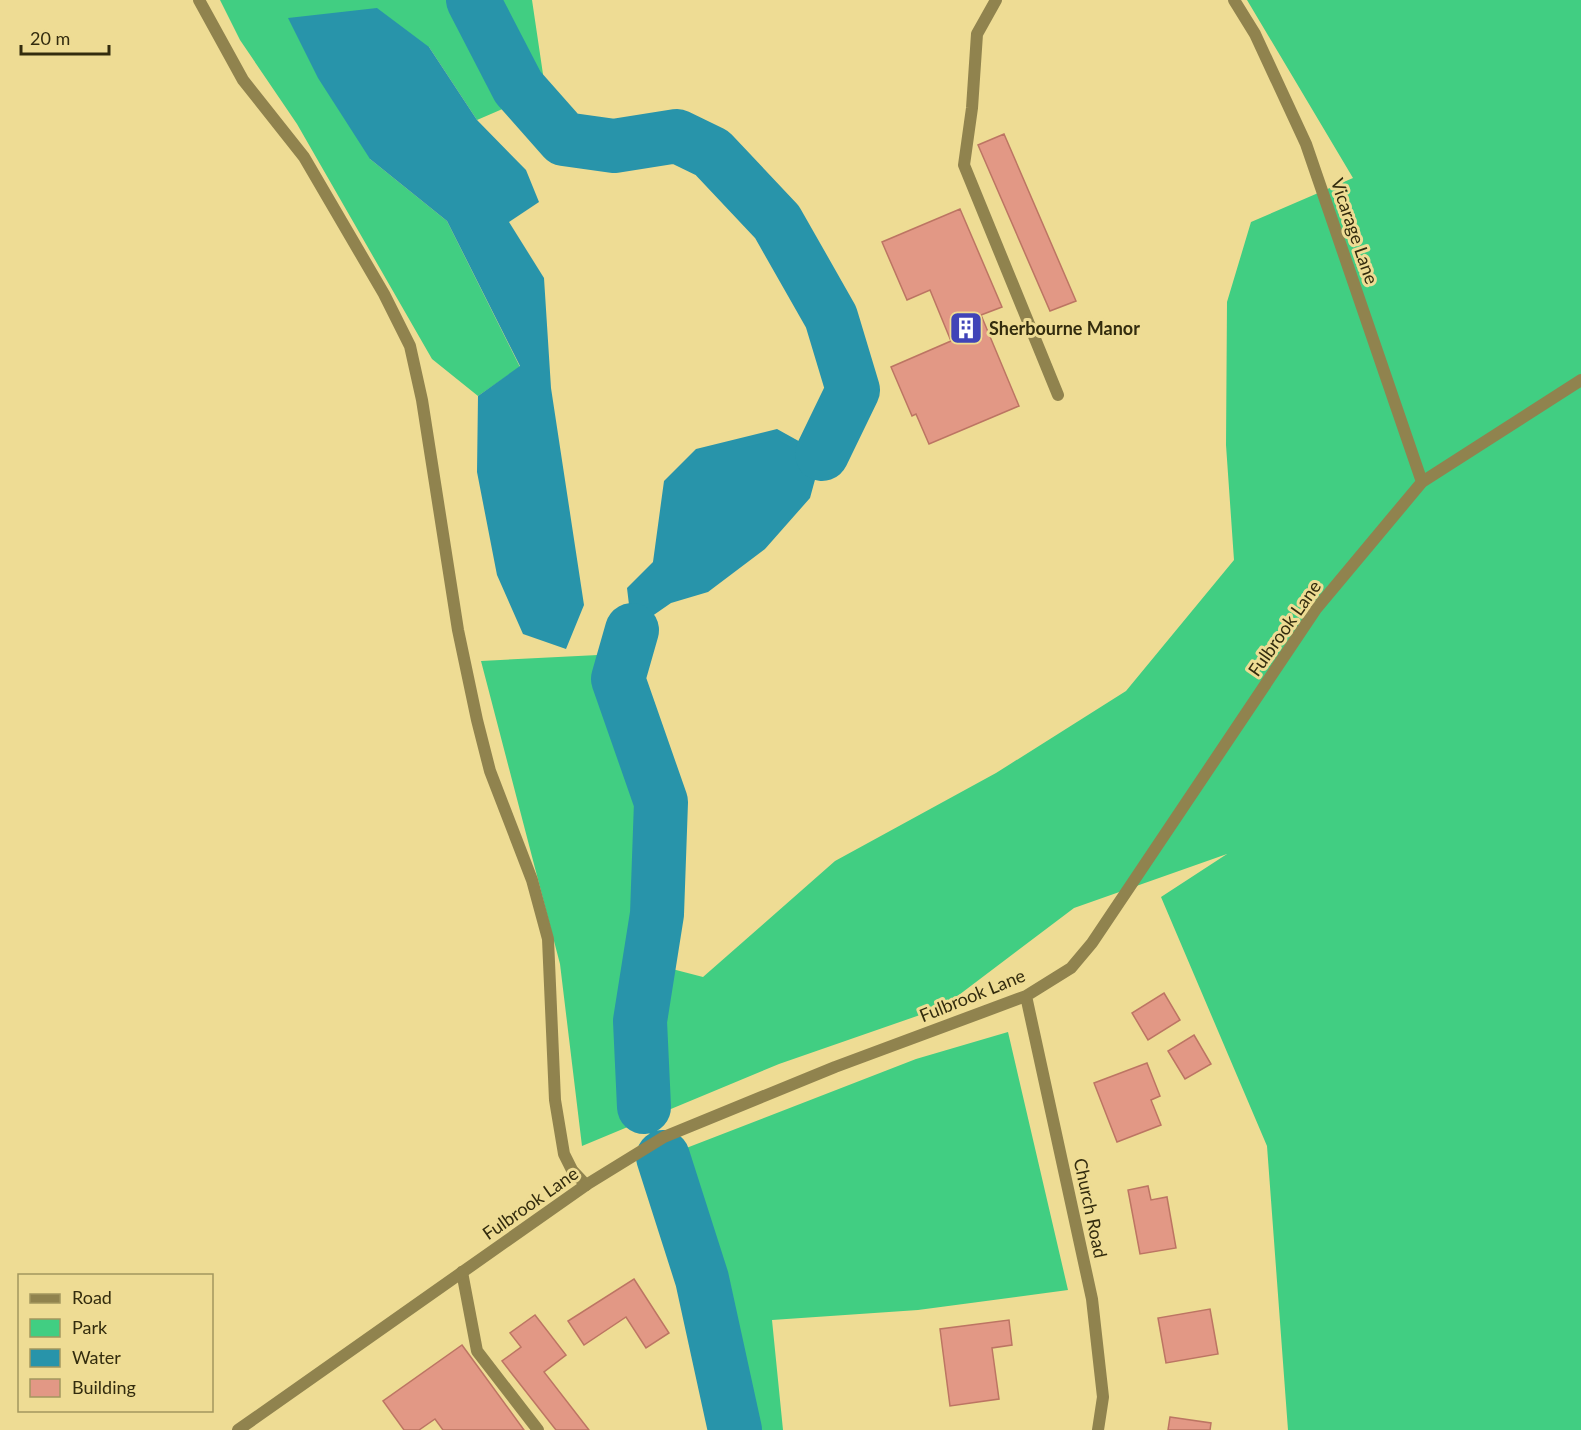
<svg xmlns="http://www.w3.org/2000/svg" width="1581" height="1430" font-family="Lato,sans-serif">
  <rect width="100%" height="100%" fill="#eedc94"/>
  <path fill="#41ce82" d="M220,0H532L544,81L528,98L477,120L429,47L370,159L447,221L520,367L478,396L432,359L297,124L240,40Z
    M1247,0H1581V1430H1288L1267,1146L1161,897L1227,854L1074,908L943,1007L779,1064L582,1146L560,964L481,661L598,655L627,705L661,802L657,914L649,963L703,977L835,861L996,773L1126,691L1234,560L1226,445L1227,302L1251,222L1353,178Z
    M1008,1032L1068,1290L918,1310L772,1320L783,1430H735L702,1279L663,1157L916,1059Z"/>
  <path fill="#2894aa" d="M377,8L429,47L477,120L526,170L539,202L509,222L544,278L551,388L584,605L566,649L523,634L497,575L477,472L478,396L520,366L447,221L370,159L318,78L288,18Z
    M777,429L822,454L810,498L765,549L708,592L671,603L632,630L627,588L653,562L664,481L696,449Z"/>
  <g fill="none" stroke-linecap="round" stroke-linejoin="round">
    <path stroke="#2894aa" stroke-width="54" d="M473,0L518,87L564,139L614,146L677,136L712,153L777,222L831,317L853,390L822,454
      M632,630L618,679L661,802L657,914L640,1021L644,1107
      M663,1157L702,1279L735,1430"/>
  </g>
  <path fill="#e29885" stroke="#bc7563" stroke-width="1.5" d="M1004,134L1076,301L1050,311L978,145Z
    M960,209L1002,307L981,315L1019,406L929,444L916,414L912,416L891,367L951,341L930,290L907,300L882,242Z
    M1164,993L1180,1020L1148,1040L1132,1013Z
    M1194,1035L1211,1064L1185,1079L1168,1051Z
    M1147,1063L1160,1096L1151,1100L1161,1125L1117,1142L1094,1083Z
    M1148,1186L1151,1200L1167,1197L1176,1248L1140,1254L1128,1190Z
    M634,1279L669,1333L646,1348L626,1317L584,1345L568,1321Z
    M1210,1309L1218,1354L1166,1363L1158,1318Z
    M535,1315L566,1355L544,1372L589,1430H556L502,1361L521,1347L510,1333Z
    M1009,1320L1012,1345L992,1348L999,1399L950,1406L940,1329Z
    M462,1345L524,1430H443L435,1419L419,1430H404L383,1401Z
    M1170,1417L1211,1423L1210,1430H1168Z"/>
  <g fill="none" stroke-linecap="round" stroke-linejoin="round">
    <path stroke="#90834e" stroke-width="12" d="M199,0L243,80L304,157L384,294L410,346L422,400L458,630L477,720L490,771L532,880L548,939L555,1100L564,1154L572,1170L586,1185
      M996,0L977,34L972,108L964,165L1058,395
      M462,1272L477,1351L538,1430"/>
    <path stroke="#90834e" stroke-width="12" d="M1234,0L1255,34L1306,144L1422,482
      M1026,996L1092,1299L1103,1397L1098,1430
      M238,1430L586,1185L664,1137L835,1067L1026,996L1071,968L1092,943L1316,609L1422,482L1581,380"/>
  </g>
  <defs>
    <symbol id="building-square" viewBox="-11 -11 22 22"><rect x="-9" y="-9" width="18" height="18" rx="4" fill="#4044b8" stroke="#eedc94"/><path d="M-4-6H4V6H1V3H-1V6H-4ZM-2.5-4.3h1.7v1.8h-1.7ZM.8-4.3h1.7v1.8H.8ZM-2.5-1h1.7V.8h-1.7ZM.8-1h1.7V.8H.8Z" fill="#fff"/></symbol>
  </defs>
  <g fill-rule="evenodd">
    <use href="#building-square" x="947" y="309" width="38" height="38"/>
  </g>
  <g text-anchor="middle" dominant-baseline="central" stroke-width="6" stroke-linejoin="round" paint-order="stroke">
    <g font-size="18" fill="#332c0e" stroke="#eedc94">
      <text transform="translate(1355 231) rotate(71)">Vicarage Lane</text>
      <text transform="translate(1284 628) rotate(-55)">Fulbrook Lane</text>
      <text transform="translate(972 995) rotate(-22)">Fulbrook Lane</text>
      <text transform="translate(530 1203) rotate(-35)">Fulbrook Lane</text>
      <text transform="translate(1091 1208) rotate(78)">Church Road</text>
    </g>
    <g font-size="18" font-weight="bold" fill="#332c0e" stroke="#eedc94" text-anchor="start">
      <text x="989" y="328">Sherbourne Manor</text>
    </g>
  </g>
  <rect x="18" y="1274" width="195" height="138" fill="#eedc94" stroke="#a3965e" stroke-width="1.5"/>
  <rect x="30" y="1294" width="30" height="9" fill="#90834e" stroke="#a3965e" stroke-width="1.5"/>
  <text x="72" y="1304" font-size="18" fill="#332c0e">Road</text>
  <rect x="30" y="1319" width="30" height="18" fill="#41ce82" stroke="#a3965e" stroke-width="1.5"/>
  <text x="72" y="1334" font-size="18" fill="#332c0e">Park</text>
  <rect x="30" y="1349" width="30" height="18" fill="#2894aa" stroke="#a3965e" stroke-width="1.5"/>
  <text x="72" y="1364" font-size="18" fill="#332c0e">Water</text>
  <rect x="30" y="1379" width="30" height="18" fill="#e29885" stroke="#a3965e" stroke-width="1.5"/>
  <text x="72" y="1394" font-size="18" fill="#332c0e">Building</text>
  <path d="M21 45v9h88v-9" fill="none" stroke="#332c0e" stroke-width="3"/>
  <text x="30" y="45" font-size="18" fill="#332c0e" stroke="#eedc94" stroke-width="4.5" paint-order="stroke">20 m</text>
</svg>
